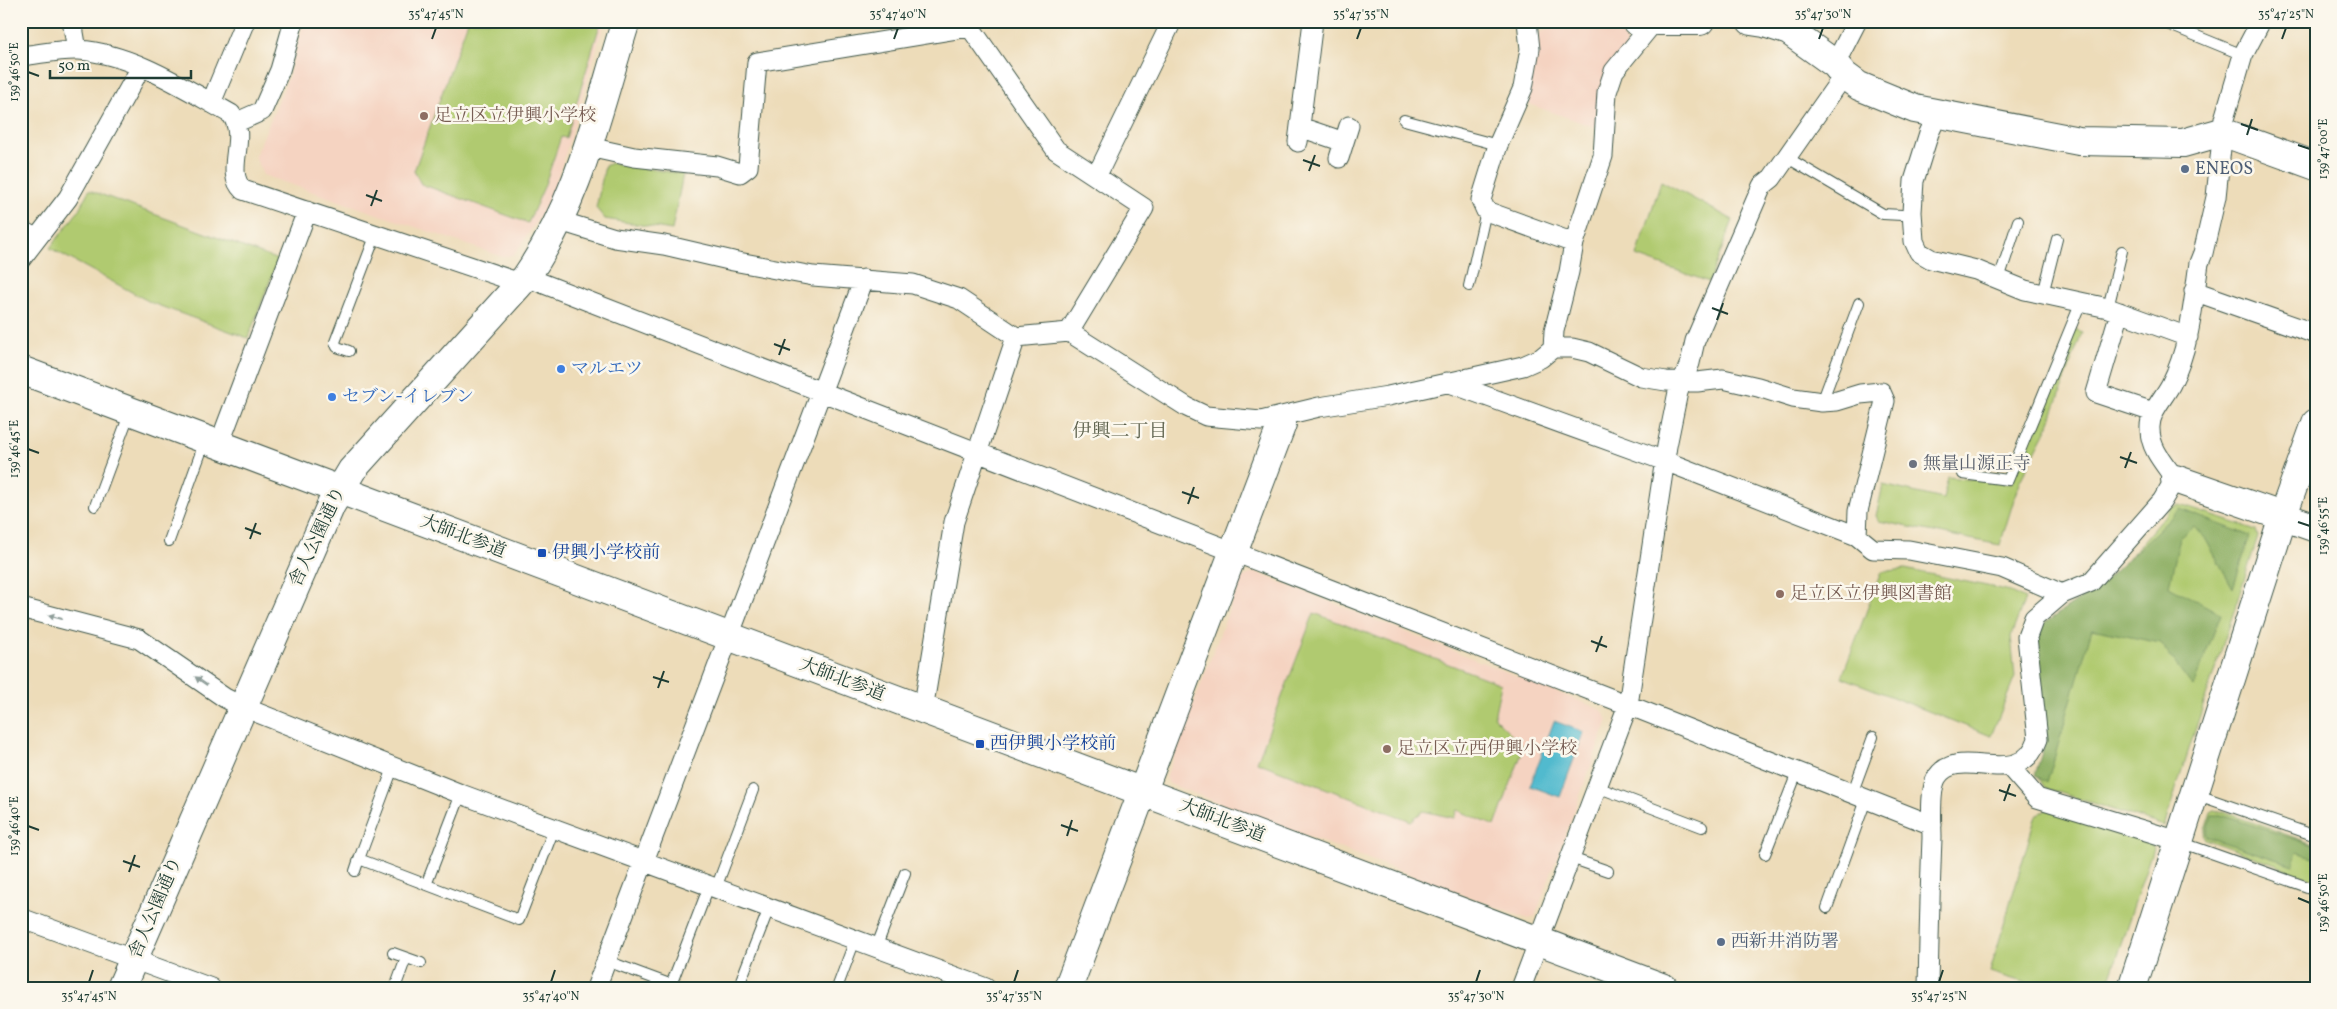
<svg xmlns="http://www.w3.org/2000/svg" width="2337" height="1009" font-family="Vollkorn,'Noto Serif JP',serif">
  <rect width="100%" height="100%" fill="#fbf7ec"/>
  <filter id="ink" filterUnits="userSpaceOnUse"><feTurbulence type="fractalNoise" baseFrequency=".02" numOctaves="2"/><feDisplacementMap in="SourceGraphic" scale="10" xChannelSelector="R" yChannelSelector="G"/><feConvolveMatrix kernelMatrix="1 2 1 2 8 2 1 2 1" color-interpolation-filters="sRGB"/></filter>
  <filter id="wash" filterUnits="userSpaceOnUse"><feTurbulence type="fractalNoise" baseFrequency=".0096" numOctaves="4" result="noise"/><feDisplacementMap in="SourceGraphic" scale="20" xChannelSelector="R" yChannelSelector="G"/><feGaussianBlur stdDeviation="1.12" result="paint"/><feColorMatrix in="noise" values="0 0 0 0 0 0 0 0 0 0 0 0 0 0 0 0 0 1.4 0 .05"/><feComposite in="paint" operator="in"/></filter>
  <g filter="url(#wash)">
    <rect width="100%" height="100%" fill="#eddcb9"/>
    <path fill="#f5d3c1" d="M304,21H605L563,162L547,205L515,254L503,257L263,175L255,157L289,75Z
      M1556,24L1621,29L1627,46L1597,128L1523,102L1533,36Z
      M1255,572L1602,710L1608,720L1535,917L1528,919L1169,784L1166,777L1241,578Z"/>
    <path fill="#b0ca6f" stroke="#688452" d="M468,21H601L566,138L561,137L544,187L528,223L421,184L414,171Z
      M611,163L683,174L672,230L605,219L596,208L605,166Z
      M1661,181L1733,220L1709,282L1637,256Z
      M89,190L278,260L248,338L152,303L50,248L77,213Z
      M2075,329L2082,332L2049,425L2019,483L2000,545L1879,521L1876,516L1883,485L1943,499L1948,477L2011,484Z
      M2180,505L2256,530L2258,537L2164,826L2045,788L2038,777L2099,593L2172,507Z
      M1905,569L2006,590L2025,599L2011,636L2015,677L1991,736L1842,677L1881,572Z
      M1314,613L1501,684L1494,717L1524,747L1495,826L1457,810L1454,818L1423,811L1411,821L1257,762Z
      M2215,809L2316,845V880L2205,839L2203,835L2211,811Z
      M2047,810L2149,842L2153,848L2106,988H2042L1990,972L2036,815Z"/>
    <path fill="#8cae62" stroke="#56764b" d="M2180,509L2250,536L2233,588L2205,538L2194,526L2180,537L2169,586L2221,614L2193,687L2160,643L2092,629L2047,783L2035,775L2044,746L2038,639L2043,624L2101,585Z
      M2212,814H2218L2316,846V858L2297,852L2293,865L2207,837L2205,834Z"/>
    <path fill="#51bace" stroke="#387c81" d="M1554,721L1584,732L1560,797L1530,786Z"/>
  </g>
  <g filter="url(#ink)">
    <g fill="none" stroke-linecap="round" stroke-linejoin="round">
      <defs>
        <path id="lane" d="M2160,21L2243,55
          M1404,120L1498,145
          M1786,157L1883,214L1902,215
          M21,225L41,236
          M1999,279L2018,221
          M1469,286L1486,211
          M2043,294L2057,239
          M2108,308L2122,251
          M349,351L337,347L335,342L376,234
          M1822,402L1859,303
          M1963,474L2008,480L2081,302
          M95,506L130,412
          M169,541L205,441
          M393,768L359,859L519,920L554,829
          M1597,787L1702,827
          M1852,794L1873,737
          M2195,794L2316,836
          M2180,842L2316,890
          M1765,854L1797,773
          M1571,858L1608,871
          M355,871L359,859
          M426,885L461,794
          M716,888L753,790
          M1827,908L1866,800
          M876,948L905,873
          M393,953L421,963
          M607,961L680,988
          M671,985L709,886
          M395,988L406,958
          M738,988L769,908
          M837,988L855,940"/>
        <path id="street" d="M72,21L77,50
          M1527,21L1530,49L1523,88L1498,145L1481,200L1486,211L1574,243
          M21,56C40,54 61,49 79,50C133,54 184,88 231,114C249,137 223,171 243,190L520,283
          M1835,64L1857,21
          M211,103L245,21
          M1938,114L1929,133L1914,181L1912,212L1914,241L1919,252L1931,259L1976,270L2025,290L2108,308L2188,337
          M237,122L262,111L280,70L294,21
          M1300,127L1344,142
          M1298,142L1313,21
          M589,147L634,157L717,166L740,173L748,167L757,62L970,27L1056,150L1144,208L1069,332L1016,337L954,522L923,710
          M1339,158L1349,126
          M1097,175L1172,21
          M560,221L615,238L664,245L733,261L813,276L913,284L959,299L1016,337
          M21,259L68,198L141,67
          M526,277L1628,705L1932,825
          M2194,291L2316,334
          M2120,312L2096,393L2153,412
          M1069,332L1187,407L1206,416L1261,421L1319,407L1388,396L1523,366L1541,358L1553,348L1554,331L1569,272L1574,243L1603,156L1607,92L1614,71L1653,23
          M1553,348H1572L1589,352L1641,377L1666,381L1697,382L1723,379L1758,387L1793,398L1822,402L1837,401L1860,394L1881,392L1885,401L1858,511L1857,536
          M1447,382L1665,461L1857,536L1873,549L1909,550L2002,568L2062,594L2091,582L2162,501L2175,479C2164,463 2150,449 2150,429C2149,412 2164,398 2171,384C2190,347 2193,304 2199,263L2203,253L2216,197L2224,119L2243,55L2261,21
          M219,445L307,211
          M21,608L139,639L225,698L243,707L461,794L986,988
          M2009,766L2037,798L2179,841
          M21,918L211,988
          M596,988L864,279
          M1521,988L1628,705L1667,446L1678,392L1690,363L1695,341L1762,186L1772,178L1844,75
          M1928,988C1929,938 1930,888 1932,838C1932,823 1929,790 1937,777C1959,743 2020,793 2038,739L2027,637L2034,618L2062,594"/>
        <path id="secondary" d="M1636,21H1700
          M1751,21L1764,23L1789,31L1835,64L1844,75L1859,86L1915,109L2079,141L2183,143L2222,132L2316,166
          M21,370L1664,988
          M2175,479L2316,528
          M121,988L331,505L352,470L526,277C581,197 597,112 626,21
          M1068,988L1282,424
          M2132,988L2288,501L2316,423"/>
      </defs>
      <use href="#lane" stroke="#3e5548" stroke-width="12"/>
      <use href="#street" stroke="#3e5548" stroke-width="21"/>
      <use href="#secondary" stroke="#3e5548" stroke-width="30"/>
      <use href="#lane" stroke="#fff" stroke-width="10"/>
      <use href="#street" stroke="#fff" stroke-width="19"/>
      <use href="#secondary" stroke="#fff" stroke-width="28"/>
    </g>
    <defs><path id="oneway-solid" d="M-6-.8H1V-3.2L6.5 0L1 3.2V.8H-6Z" transform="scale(1.25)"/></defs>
    <g fill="#8f9e9a">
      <use href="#oneway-solid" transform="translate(55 617) rotate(-165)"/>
      <use href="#oneway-solid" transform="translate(201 681) rotate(-145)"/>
    </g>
  </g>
  <path fill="none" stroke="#1f3d34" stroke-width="2" d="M432,39L436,28M894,39L898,28M1357,39L1361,28M1819,39L1823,28M2282,39L2286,28M28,72L39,76M2241,124L2258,130M2247,135L2252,119M2298,145L2310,149M1303,160L1320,166M1309,171L1315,155M366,195L382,201M371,206L377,190M1712,308L1728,314M1717,320L1723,303M774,344L790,350M779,355L785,339M28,449L39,453M2120,457L2137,463M2125,468L2131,452M1182,492L1199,498M1188,504L1194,487M2298,522L2310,526M245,528L261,534M250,539L256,523M1591,641L1607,647M1596,652L1602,636M653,677L669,682M658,688L664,671M1999,790L2016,796M2004,801L2010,784M1061,825L1078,831M28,826L39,830M1067,836L1072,820M123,861L140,867M129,872L135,855M2298,898L2310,903M89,982L93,970M551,982L555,970M1014,982L1018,970M1476,982L1480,970M1939,982L1943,970"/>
  <g fill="#8d6e63" stroke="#fbf7ec" stroke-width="2">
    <circle cx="424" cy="116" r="5"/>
    <circle cx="1780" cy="594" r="5"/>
    <circle cx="1387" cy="749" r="5"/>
  </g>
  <g fill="#5c6f8a" stroke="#fbf7ec" stroke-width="2">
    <circle cx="2185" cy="169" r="5"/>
    <circle cx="1721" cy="942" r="5"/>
  </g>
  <g fill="#3f7fe0" stroke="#fbf7ec" stroke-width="2">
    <circle cx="561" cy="369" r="5"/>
    <circle cx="332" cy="397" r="5"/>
  </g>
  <circle fill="#6b7280" stroke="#fbf7ec" stroke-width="2" cx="1913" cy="464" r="5"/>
  <g fill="#1a4fb4" stroke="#fbf7ec" stroke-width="2">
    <rect x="537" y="548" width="10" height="10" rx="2.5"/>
    <rect x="975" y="739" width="10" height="10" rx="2.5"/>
  </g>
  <g text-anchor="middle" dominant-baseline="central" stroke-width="5" stroke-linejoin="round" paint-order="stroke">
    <g font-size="18" fill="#785e54" stroke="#fbf7ec" text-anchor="start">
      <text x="434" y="116">足立区立伊興小学校</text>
      <text x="1790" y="594">足立区立伊興図書館</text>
      <text x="1397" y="749">足立区立西伊興小学校</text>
    </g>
    <g font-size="18" fill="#4e5e75" stroke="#fbf7ec" text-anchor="start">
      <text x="2195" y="169">ENEOS</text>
      <text x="1731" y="942">西新井消防署</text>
    </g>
    <g font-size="18" fill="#366cbe" stroke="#fbf7ec" text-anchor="start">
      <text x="571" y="369">マルエツ</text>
      <text x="342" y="397">セブン-イレブン</text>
    </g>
    <g font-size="18" fill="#5b616d" stroke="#fbf7ec" text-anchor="start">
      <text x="1923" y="464">無量山源正寺</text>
    </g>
    <g font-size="18" fill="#1f3d34" stroke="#fbf7ec">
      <text transform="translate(318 537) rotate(-65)">舎人公園通り</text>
      <text transform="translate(463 537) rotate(21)">大師北参道</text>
      <text transform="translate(842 680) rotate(21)">大師北参道</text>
      <text transform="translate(1222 821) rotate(21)">大師北参道</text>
      <text transform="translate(156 908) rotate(-67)">舎人公園通り</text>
    </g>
    <g font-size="18" fill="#164399" stroke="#fbf7ec" text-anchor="start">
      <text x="552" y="553">伊興小学校前</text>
      <text x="990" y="744">西伊興小学校前</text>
    </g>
    <g font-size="19" fill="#5c614c" stroke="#fbf7ec">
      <text x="1120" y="432">伊興二丁目</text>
    </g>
  </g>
  <rect width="2337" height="1009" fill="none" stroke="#fbf7ec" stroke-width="55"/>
  <path d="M50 70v8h141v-8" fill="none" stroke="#1f3d34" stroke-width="2.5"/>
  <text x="58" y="70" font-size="15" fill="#1f3d34" stroke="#fbf7ec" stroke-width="4" paint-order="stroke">50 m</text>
  <rect x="28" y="28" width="2282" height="954" fill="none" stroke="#1f3d34" stroke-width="2"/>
  <g font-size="12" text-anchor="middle" fill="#1f3d34">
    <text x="436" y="18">35°47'45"N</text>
    <text x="898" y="18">35°47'40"N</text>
    <text x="1361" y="18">35°47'35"N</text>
    <text x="1823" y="18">35°47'30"N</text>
    <text x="2286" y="18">35°47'25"N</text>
    <text transform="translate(14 72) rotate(-90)" y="4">139°46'50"E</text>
    <text transform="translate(2323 149) rotate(-90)" y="4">139°47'00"E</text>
    <text transform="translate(14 449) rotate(-90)" y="4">139°46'45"E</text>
    <text transform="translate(2323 526) rotate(-90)" y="4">139°46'55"E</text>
    <text transform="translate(14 826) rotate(-90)" y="4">139°46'40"E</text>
    <text transform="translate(2323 903) rotate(-90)" y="4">139°46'50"E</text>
    <text x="89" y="1000">35°47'45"N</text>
    <text x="551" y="1000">35°47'40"N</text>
    <text x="1014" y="1000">35°47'35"N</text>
    <text x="1476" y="1000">35°47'30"N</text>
    <text x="1939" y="1000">35°47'25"N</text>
  </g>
</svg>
